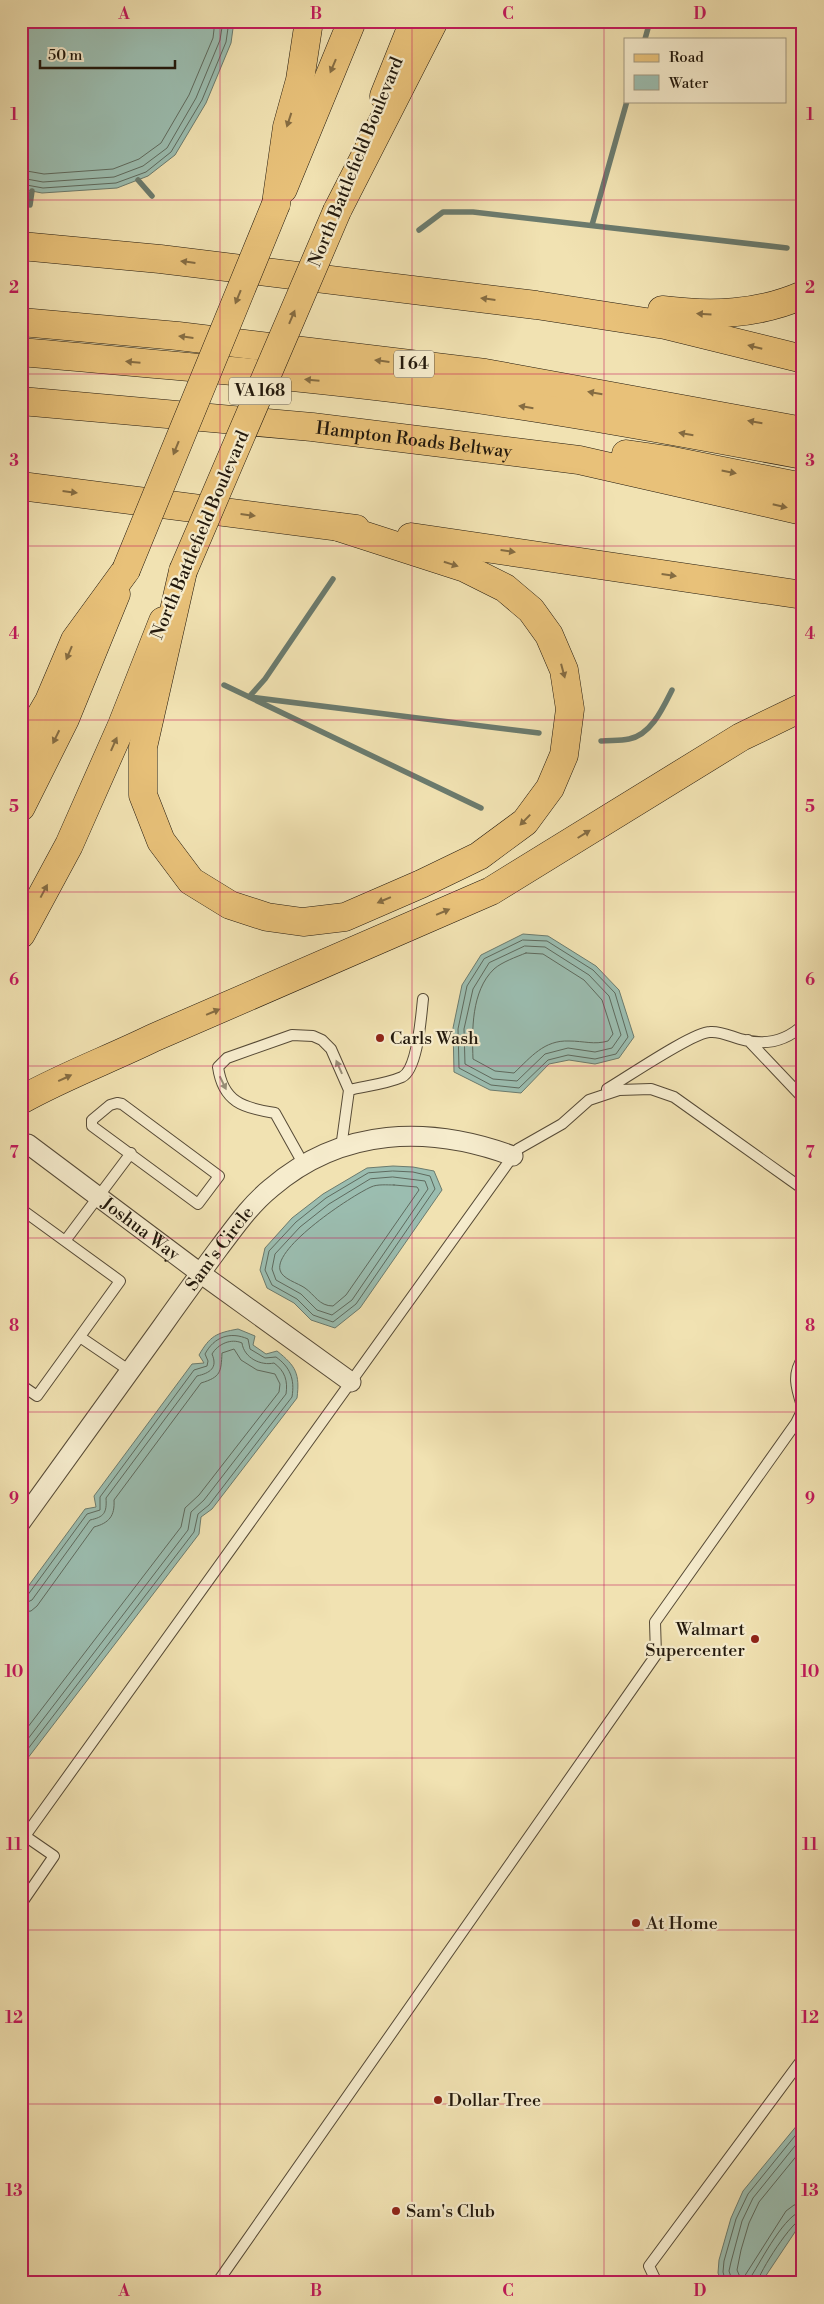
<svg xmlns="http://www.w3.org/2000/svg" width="824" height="2304" font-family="'Libre Bodoni',serif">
  <rect width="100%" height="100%" fill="#f1e2b2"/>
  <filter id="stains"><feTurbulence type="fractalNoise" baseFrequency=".004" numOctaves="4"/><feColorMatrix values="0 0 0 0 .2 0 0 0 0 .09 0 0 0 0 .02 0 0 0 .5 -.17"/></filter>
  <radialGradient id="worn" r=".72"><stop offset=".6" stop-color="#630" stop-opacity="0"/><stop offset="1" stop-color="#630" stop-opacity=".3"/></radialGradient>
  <path fill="#9bbdb0" stroke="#6b7b6e" d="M21,21H234L231,43L206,103L175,155L148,176L117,188L42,193L21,189Z
    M523,934L548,936L596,966L619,990L634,1037L619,1058L595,1064L569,1060L549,1064L521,1093L490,1090L454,1072L453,1028L462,985L481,955Z
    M393,1166L413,1167L434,1171L442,1190L360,1308L335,1328L311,1320L294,1303L267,1288L260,1270L265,1248L292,1218L323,1194L367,1168Z
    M238,1329L255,1336L253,1345L266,1354L277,1351C296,1366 300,1374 297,1398L212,1509L201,1517L199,1534L21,1767V1596L85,1509L96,1507L94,1496L192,1364L204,1363L199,1355C210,1336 216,1333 238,1329Z
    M803,2118V2220L761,2283H722L718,2273L719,2260L731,2218L743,2191Z"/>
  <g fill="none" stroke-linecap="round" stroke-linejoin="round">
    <path stroke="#5e6a5e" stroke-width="1" d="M21,170L44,174L113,169L139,159L161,143L189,95L213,38L215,21
      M21,178L43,182L114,177L143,166L167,148L196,98L220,40L223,21
      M21,184L43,188L116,183L146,172L171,152L202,100L226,42L229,21
      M523,940L547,941L593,970L615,993L628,1037L616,1054L595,1059L568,1055L548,1060L519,1088L491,1085L459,1068L458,1029L467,986L484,959Z
      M525,946L545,947L589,975L609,996L621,1035L612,1048L595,1052L568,1048L545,1054L517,1081L493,1079L465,1064L464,1029L473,989L489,963Z
      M526,953L543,954L584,980L602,1000L613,1034L608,1041C594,1045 584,1041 569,1041C544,1040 531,1057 514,1073L495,1071L473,1059C472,1031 471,991 494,969C502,962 516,957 526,953Z
      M393,1171L413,1172L430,1176L435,1189L356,1304L333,1322L313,1315L297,1299L272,1285L265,1270L269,1251L296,1222L326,1198L368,1173Z
      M393,1177L425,1181L428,1189L352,1300L332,1315L317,1310L301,1294L276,1280L272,1269L275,1254L300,1227L329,1204L370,1179Z
      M394,1185L417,1187L419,1190L346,1295L333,1306C319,1306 315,1295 305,1288C298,1283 282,1279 280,1270C274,1247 351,1196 371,1187C377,1184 387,1185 394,1185Z
      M21,1599L27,1596L87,1514L100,1510V1497L194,1370L207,1366L208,1361L205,1354C214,1337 230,1331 248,1339L250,1349L265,1358L276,1357C290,1367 295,1379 292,1397L209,1505L198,1514L194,1532L21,1758
      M21,1605L32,1600L90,1520C104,1517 107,1513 106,1498L197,1376C210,1373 218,1368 212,1354C218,1344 231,1338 242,1343C244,1358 261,1366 274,1363C285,1371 288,1381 286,1394L204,1500L191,1512L188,1530L21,1748
      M21,1612L31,1611L37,1606L94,1527C109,1523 115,1516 114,1500L201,1383C221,1377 221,1372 222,1353L234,1349L241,1360L257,1370L275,1374L280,1384L279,1392L199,1495L185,1508L181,1527L21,1736
      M803,2148L759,2202L749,2223L741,2250L737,2270L740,2277H744L786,2211L794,2205L803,2204
      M726,2283L723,2272L724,2261L736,2219L748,2194L803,2126
      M733,2283L729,2271L731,2262L742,2221L753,2198L803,2136
      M751,2283L752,2275C761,2261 786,2212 803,2211
      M757,2283C759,2272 793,2219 803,2218"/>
    <path stroke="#6b7b6e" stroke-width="5.5" d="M645,39L650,21
      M138,180L152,196
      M30,205L32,191
      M592,225L627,101
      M419,230L443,212H473L787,248
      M224,685L481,808
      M249,697L539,733
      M249,697L265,679L333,579
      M601,741C610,740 620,741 629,739C651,735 663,708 672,690"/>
    <defs>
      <path id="lane" d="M748,1040L803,1098
        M607,1089C626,1078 693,1032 710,1032C720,1031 730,1036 740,1039C764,1046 785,1042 803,1025
        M349,1090C366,1086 386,1084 402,1077C418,1069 421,1016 423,999
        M117,1103L122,1104L219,1176L198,1204L92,1126V1120L110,1105Z
        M304,1165L275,1113C243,1108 223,1102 218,1067L227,1058L292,1035L313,1036L322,1040L331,1049L349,1090L341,1148
        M21,1209L120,1281L37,1396L21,1385
        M65,1241L131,1153
        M80,1337L130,1371
        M21,1833L25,1836L518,1149L562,1124L589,1100L619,1090L651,1089L674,1097L803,1189
        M21,1904L54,1856L25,1836
        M217,2283L656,1655L655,1622L796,1423L803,1409C797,1390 791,1375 803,1358
        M657,2283L649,2266L803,2058"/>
      <g id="street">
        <path id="s1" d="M28,1144L200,1273L351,1382"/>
        <path id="s2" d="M21,1522C68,1457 114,1393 161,1328C180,1301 199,1275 219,1248C235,1227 250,1205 271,1188C342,1127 429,1125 513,1156"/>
      </g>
      <path id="primary" d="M384,96L414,21
        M283,189L352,21
        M21,807L65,719L116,594
        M21,934L69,845L122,725L163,621"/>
      <g id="highway">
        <path d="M276,204L287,127L300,80L309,21"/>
        <path d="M337,211L434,21"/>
        <path d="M21,246L160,259L536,305L665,325L803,359"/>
        <path d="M662,310C711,316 757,315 803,295"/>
        <path d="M21,322L178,336L485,373L803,431"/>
        <path d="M21,352C163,365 306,376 447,395C566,411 685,433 803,455"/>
        <path id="s3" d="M21,401L312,427L579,460L803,511"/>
        <path d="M626,454L668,460L803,487"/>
        <path d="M21,486L356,529"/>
        <path d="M411,537L803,595"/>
        <path d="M183,571L143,747V795L161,841L191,881L230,905L267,917L303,922L345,917L421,884L479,856L525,822L550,788L564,755L570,709L564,670L549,635L531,610L505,588L465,568L338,527"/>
        <path d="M21,749L49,701L75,640L126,570"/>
        <path d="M21,1100C64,1076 110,1059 153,1038L491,891L741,737L803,707"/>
      </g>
    </defs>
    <use href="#lane" stroke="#564a36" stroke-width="12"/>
    <use href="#street" stroke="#564a36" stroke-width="21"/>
    <use href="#primary" stroke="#22180c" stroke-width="29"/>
    <use href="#highway" stroke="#22180c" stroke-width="29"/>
    <use href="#lane" stroke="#f6eccd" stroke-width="10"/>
    <use href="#street" stroke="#f6eccd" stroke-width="19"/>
    <use href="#primary" stroke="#e8c179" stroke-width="28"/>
    <use href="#highway" stroke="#e8c179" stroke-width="28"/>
    <defs>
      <path id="primary-bridge" d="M126,570L276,204
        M183,571L337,211"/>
    </defs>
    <use href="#primary-bridge" stroke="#22180c" stroke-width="29" stroke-linecap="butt"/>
    <use href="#primary-bridge" stroke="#e8c179" stroke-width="28"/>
  </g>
  <defs><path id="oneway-solid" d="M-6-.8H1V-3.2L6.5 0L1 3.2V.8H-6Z" transform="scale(1.25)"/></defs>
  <g fill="#856c42">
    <use href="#oneway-solid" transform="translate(333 66) rotate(113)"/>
    <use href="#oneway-solid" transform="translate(289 120) rotate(108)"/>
    <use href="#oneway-solid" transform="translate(188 262) rotate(-173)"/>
    <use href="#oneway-solid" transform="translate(238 297) rotate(112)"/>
    <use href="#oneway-solid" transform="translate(488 299) rotate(-173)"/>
    <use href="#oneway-solid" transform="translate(704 314) rotate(-176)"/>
    <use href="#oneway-solid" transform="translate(292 317) rotate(-67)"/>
    <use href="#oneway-solid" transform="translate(186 337) rotate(-173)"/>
    <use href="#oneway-solid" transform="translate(755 347) rotate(-166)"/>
    <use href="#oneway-solid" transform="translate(382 361) rotate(-173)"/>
    <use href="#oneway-solid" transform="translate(133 362) rotate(-175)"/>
    <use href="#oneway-solid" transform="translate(312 380) rotate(-175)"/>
    <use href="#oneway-solid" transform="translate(595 393) rotate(-170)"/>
    <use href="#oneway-solid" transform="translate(526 407) rotate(-171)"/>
    <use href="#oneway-solid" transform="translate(755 422) rotate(-170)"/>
    <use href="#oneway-solid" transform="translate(686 434) rotate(-170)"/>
    <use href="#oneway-solid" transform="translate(176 448) rotate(112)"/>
    <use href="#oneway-solid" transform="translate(729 472) rotate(11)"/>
    <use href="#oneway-solid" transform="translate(70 492) rotate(7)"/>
    <use href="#oneway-solid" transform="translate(780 506) rotate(13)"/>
    <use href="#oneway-solid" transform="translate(248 515) rotate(7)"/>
    <use href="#oneway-solid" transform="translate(508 551) rotate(8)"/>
    <use href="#oneway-solid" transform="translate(451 564) rotate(17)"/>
    <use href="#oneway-solid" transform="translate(669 575) rotate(8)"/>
    <use href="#oneway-solid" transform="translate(69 653) rotate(113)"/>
    <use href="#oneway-solid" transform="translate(563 671) rotate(75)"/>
    <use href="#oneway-solid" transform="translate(56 737) rotate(116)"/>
    <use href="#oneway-solid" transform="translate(114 744) rotate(-66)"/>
    <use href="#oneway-solid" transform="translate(525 820) rotate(134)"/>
    <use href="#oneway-solid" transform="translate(584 834) rotate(-32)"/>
    <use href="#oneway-solid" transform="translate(44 891) rotate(-62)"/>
    <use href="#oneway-solid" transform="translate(384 900) rotate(157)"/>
    <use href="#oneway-solid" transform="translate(443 912) rotate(-23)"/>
    <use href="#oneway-solid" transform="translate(213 1012) rotate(-23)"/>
    <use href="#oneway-solid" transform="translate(65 1078) rotate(-25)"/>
  </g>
  <g fill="#978d76">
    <use href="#oneway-solid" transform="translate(339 1067) rotate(-114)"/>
    <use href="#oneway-solid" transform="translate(223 1083) rotate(64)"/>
  </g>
  <path fill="none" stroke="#c2185b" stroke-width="1" stroke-opacity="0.55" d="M220,21V2283M412,21V2283M604,21V2283M21,200H803M21,374H803M21,546H803M21,720H803M21,892H803M21,1066H803M21,1238H803M21,1412H803M21,1585H803M21,1758H803M21,1930H803M21,2104H803"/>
  <g fill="#8f2418" stroke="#f6eccd" stroke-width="2">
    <circle cx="380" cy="1038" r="5"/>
    <circle cx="755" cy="1639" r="5"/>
    <circle cx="636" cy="1923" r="5"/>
    <circle cx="438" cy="2100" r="5"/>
    <circle cx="396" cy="2211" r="5"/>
  </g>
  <g text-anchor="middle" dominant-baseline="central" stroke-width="4.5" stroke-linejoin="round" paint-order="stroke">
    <g fill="#f6eccd" stroke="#625846" stroke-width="1">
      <rect x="394" y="350.5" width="40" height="27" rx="4"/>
      <rect x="229" y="377.5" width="62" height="27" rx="4"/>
    </g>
    <g font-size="16" font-weight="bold" fill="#22180c">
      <text x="414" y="364">I 64</text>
      <text x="260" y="391">VA 168</text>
    </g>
    <g font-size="18" fill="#22180c" stroke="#f6eccd">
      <text transform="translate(356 162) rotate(-68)">North Battlefield Boulevard</text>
      <text stroke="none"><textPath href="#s3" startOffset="395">Hampton Roads Beltway</textPath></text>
      <text transform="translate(200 535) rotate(-67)">North Battlefield Boulevard</text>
      <text stroke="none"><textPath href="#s1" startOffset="141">Joshua Way</textPath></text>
      <text stroke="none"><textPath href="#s2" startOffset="338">Sam's Circle</textPath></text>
    </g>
    <g font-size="18" fill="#22180c" stroke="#f6eccd" text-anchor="start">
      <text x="390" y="1038">Carls Wash</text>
      <text x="745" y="1629" text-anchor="end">Walmart<tspan x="745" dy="21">Supercenter</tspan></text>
      <text x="646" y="1923">At Home</text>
      <text x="448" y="2100">Dollar Tree</text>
      <text x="406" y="2211">Sam's Club</text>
    </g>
  </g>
  <rect width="824" height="2304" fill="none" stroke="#f1e2b2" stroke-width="55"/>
  <rect x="624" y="38" width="162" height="65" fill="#f6eccd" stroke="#a19780"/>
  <rect x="634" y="54" width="25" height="8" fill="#e8c179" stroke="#a19780"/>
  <text x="669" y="62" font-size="15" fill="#22180c">Road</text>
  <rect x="634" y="75" width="25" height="15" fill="#9bbdb0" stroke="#a19780"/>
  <text x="669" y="88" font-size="15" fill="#22180c">Water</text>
  <path d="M40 60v8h135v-8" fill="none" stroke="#22180c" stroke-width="2.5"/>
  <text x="48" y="60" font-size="15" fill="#22180c" stroke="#f6eccd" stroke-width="4" paint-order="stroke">50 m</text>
  <rect x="28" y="28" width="768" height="2248" fill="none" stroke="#c2185b" stroke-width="2"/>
  <g font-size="16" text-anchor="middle" font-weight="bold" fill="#c2185b">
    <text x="124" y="19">A</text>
    <text x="316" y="19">B</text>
    <text x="508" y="19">C</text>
    <text x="700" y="19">D</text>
    <text x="14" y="120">1</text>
    <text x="810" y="120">1</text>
    <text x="14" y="293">2</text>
    <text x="810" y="293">2</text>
    <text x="14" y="466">3</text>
    <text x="810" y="466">3</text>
    <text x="14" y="639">4</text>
    <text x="810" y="639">4</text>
    <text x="14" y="812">5</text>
    <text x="810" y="812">5</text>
    <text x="14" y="985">6</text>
    <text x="810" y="985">6</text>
    <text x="14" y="1158">7</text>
    <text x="810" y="1158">7</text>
    <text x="14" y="1331">8</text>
    <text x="810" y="1331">8</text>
    <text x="14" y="1504">9</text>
    <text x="810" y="1504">9</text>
    <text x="14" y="1677">10</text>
    <text x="810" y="1677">10</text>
    <text x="14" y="1850">11</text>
    <text x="810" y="1850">11</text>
    <text x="14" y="2023">12</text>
    <text x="810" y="2023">12</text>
    <text x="14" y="2196">13</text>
    <text x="810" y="2196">13</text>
    <text x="124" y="2296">A</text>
    <text x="316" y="2296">B</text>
    <text x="508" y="2296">C</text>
    <text x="700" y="2296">D</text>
  </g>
  <rect width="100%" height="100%" filter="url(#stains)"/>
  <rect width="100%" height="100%" fill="url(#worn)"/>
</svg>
